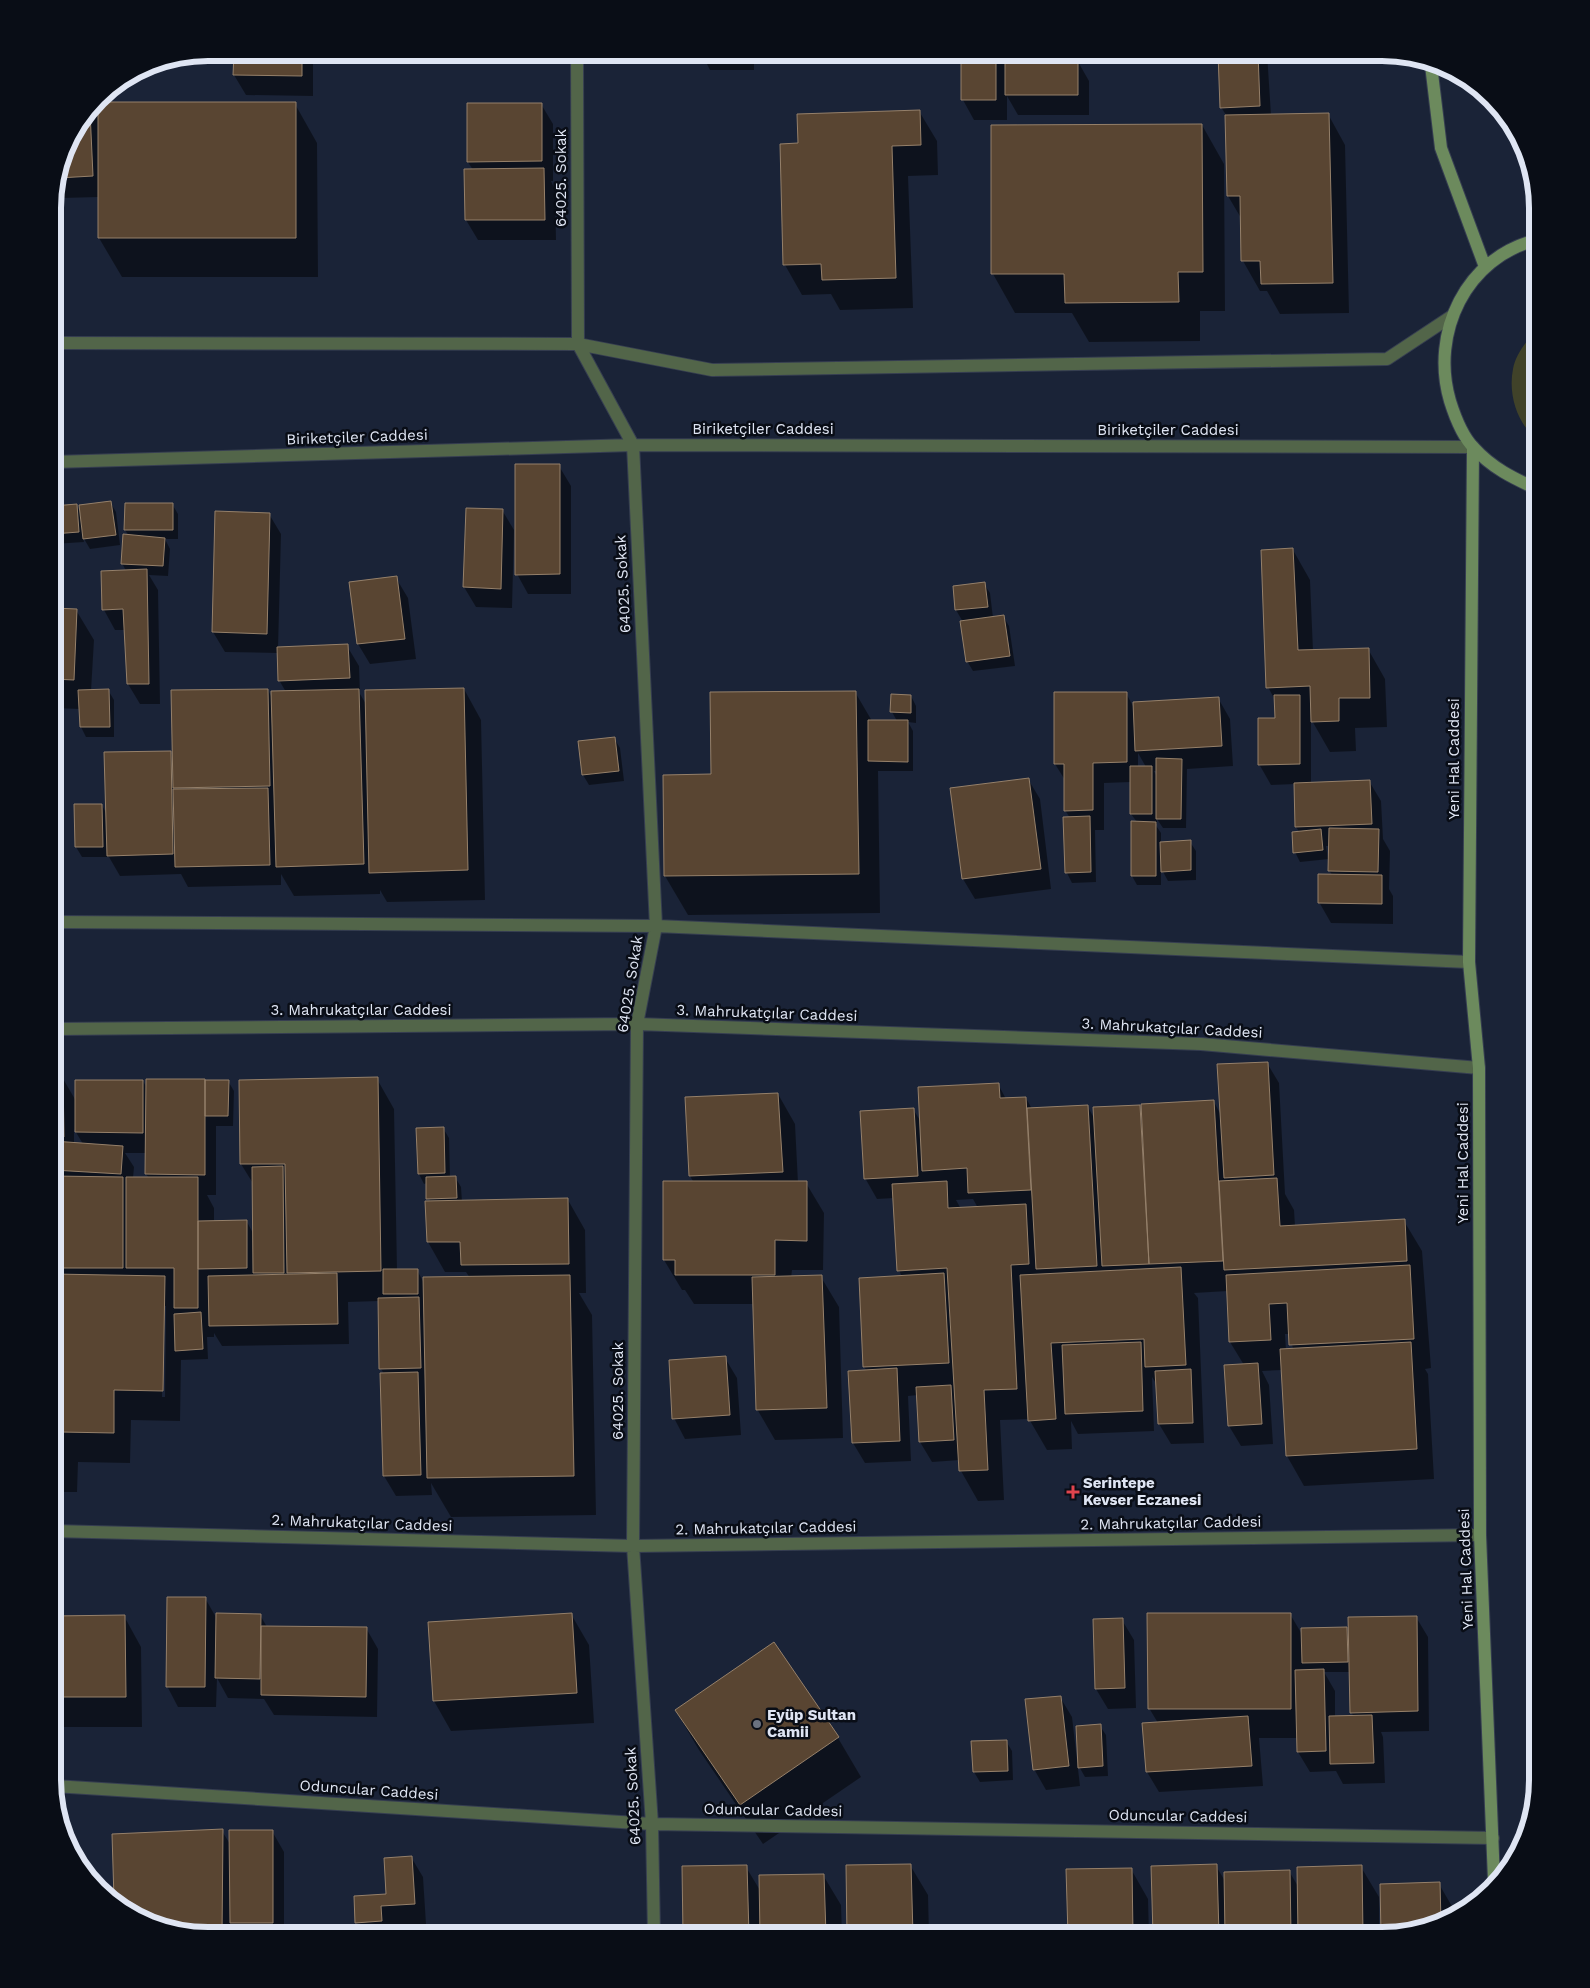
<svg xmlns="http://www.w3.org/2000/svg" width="1590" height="1988" font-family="'Work Sans',sans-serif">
  <rect width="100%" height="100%" fill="#1a2337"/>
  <path fill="#404229" d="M1537,329V439C1517,424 1508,394 1513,369C1516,353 1527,341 1537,329Z"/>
  <path fill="#0007" fill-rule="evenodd" d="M235,53H313V96L246,95L234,75Z
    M705,53H754V70H710L705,60Z
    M795,53H852L796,54Z
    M962,53H1007V61L1077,60L1089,81V115H1018L1007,96V120H974L963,100Z
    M1219,53H1267L1271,115L1328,114L1345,145L1349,313L1280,314L1267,291H1260L1243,261L1241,218L1228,196L1226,115L1221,107Z
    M110,89V104H295L317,143L318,277H122L99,238V197L62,198L56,187L69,139Z
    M541,104L553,124V181H551L555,190L556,240H478L466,220L473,170L468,162Z
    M919,111L937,141L938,175L908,176L913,308L840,310L831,294L802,295L785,265L800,144Z
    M1202,125L1224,164L1225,311H1200V341L1089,342L1072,313H1015L993,274Z
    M559,466L571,486V594H528L517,574Z
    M110,502L116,512L120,545L90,549L83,537L84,542L53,544V507L77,506L81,514Z
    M172,504L178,514V539H165L170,549L168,576L149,575L158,590L160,704H140L128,684L126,630H115L104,610L126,571L122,563L129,536L125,530Z
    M502,510L514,530L512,608L476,607L464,587Z
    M269,514L281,534L278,649L347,646L359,666L360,694L366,704L464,689L481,720L485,900L387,902L380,890V894L294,896L281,874V885L188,887L181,874L120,876L109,857H82L76,847L75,805H102L107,815L170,752L174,758L268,690L272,698L286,692L279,680L278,653L225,652L213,632Z
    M1293,550L1310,580L1313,651L1368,649L1385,679L1387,727L1355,728L1356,751L1330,752L1311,719V783L1369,781L1381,801L1383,839L1390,851L1389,889L1393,896V924L1331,923L1319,902L1332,875L1329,870V859L1300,862L1295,852L1300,833L1296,827L1295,784L1271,785L1259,764L1276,719V702L1268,687ZM1326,846H1330L1329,859H1328Z
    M396,578L408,598L416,659L370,664L358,644L350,583Z
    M984,584L990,593L993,618L1003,616L1009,626L1015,666L973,671L967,661L963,622L956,610L954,587Z
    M53,609L76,610L94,640L91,691L108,690L114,700V737H86L81,727L80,709L53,708Z
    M855,692L872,721H897L892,712L911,696L916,706V723L908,722L913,731V771H878L880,913L688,915L665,876L712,775Z
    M1126,693L1134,708L1218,698L1230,719L1233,766L1187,769L1186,828H1163L1157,819V824H1155L1161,833V843L1190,842L1196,851V880L1168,881L1161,868V885H1137L1132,876L1137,822L1131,814V782L1104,783V830H1095L1096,882L1072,883L1067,873L1070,818L1065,810V780L1055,764ZM1138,753L1146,767H1138ZM1154,771H1157V777Z
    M614,738L620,748L624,781L589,785L583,775L579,742Z
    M1028,779L1040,799L1051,889L975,899L963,879Z
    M1267,1063L1279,1083L1285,1194L1294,1210L1295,1226L1404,1221L1422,1251L1431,1368L1425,1369L1428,1374L1434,1479L1304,1486L1287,1456L1282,1370L1262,1371L1269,1385L1273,1444L1241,1446L1229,1426L1244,1365L1230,1342L1228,1291L1194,1293L1198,1298L1204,1443L1171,1444L1159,1424L1157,1385L1152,1377L1154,1431L1078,1434L1071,1421L1072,1449L1047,1450L1029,1419L1000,1420L1004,1500L978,1501L961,1471L960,1460L932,1462L920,1442L918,1395L908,1396L911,1461L865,1463L853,1443L867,1371L864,1367L860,1279L902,1277L899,1270L894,1198L877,1199L865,1178L913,1109L921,1122L998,1084L1006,1099L1026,1098L1032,1109L1088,1107L1095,1120L1139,1106L1142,1112L1214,1102L1221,1115ZM973,1199L978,1208L961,1209L956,1200ZM1285,1334H1290L1293,1349L1286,1350Z
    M53,1077H62L76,1101L143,1081L147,1088L228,1081L234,1091L233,1126H216V1195H207L214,1208V1222H247L254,1235V1185L241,1164L240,1081L377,1079L394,1109L397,1270H417L424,1283L470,1278L466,1272H445L428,1242L430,1202L427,1183L424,1184L419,1174L443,1128L449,1138L450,1178L455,1177L461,1187L462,1202L568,1200L585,1230L586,1293H579L592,1315L596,1515L451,1517L431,1483L432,1495L396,1496L384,1476V1374L381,1369L379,1301L348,1302L349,1344L222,1346L214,1333V1337H207L208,1359L181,1360L180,1421L131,1420L130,1463L78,1462L77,1492H53ZM74,1129L83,1144H74ZM125,1153H146V1174L149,1178H133L134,1167ZM164,1306H166L165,1397H162Z
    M778,1094L795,1124L798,1183H806L824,1213L823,1270H792L791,1278L821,1277L839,1307L843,1438L775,1440L757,1409L754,1304H694L685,1290H682L664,1260L694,1183L690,1176L686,1098Z
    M725,1358L737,1378L741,1435L685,1439L674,1418Z
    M205,1598L217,1619L260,1615L267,1627L366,1628L378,1649L377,1717L274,1715L264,1699L228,1698L217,1678L216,1707H178L167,1686Z
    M571,1614L589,1645L594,1723L451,1731L434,1701L429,1623Z
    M1290,1614L1303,1636L1346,1628L1349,1634L1416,1617L1428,1637L1429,1731L1381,1732L1383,1737L1385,1783L1343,1784L1336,1771L1310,1772L1298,1752V1738H1259L1263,1786L1159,1792L1147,1772L1158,1723L1149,1708ZM1324,1672H1350L1351,1712L1354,1717H1335V1691Z
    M124,1616L141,1647L142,1727H53V1617Z
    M1122,1620L1134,1640L1136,1708L1108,1709L1096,1689Z
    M1060,1697L1072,1717L1080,1786L1046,1790L1034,1769Z
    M676,1711L838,1738L861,1777L763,1844L699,1750Z
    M1100,1726L1106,1735L1108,1776L1085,1777L1077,1763Z
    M1006,1741L1012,1751L1013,1780L980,1782L974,1772L973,1743Z
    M222,1831L230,1844L272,1831L284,1852V1931L362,1932L357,1923L387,1895L411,1857L423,1877L426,1924L392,1926V1935H208L131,1915L115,1900L113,1835Z
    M910,1865L928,1895L929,1935H849L847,1866Z
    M1216,1866L1225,1881L1289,1871L1299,1888L1361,1867L1379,1897V1935H1154L1153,1867Z
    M746,1867L761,1892L823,1875L841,1905L842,1935H684L683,1868Z
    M1131,1869L1148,1899L1149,1935H1069L1067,1871Z
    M1439,1884L1457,1915L1432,1927L1383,1935L1382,1885Z"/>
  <path fill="#594532" stroke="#95806a" d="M234,53H302V76L233,75Z
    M703,53H749V60H703Z
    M961,53H996V100H961Z
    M1218,53H1258L1260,106L1220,108Z
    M1078,59V95H1005V60Z
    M98,102H296V238H98Z
    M467,103H542V161L467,162Z
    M920,110L921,145L892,146L896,278L822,280L821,264L783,265L780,144L798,143L797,114Z
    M90,111L93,176L58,178L69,139Z
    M1329,113L1333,283L1261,284L1260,261H1241L1240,196H1227L1225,115Z
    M1202,124L1203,272H1178L1179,302L1065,303L1064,274H991V125Z
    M544,168L545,220H465L464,169Z
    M515,464H560V574L515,575Z
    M111,501L116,535L83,539L79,505Z
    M125,503H173V530H124Z
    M77,504L79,532L53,534V506Z
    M466,508L503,509L501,589L463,587Z
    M215,511L270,513L267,634L212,632Z
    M123,534L165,538L163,566L121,564Z
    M1293,548L1298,650L1369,648L1370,698H1339V721L1311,722L1310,686L1266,688L1261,550Z
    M147,569L149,684H127L123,609L102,610L101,571Z
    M397,576L405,639L357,644L349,582Z
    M985,582L988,607L955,610L953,586Z
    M53,608L77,609L74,680L53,679Z
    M1004,615L1010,656L966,662L960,621Z
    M348,644L350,678L278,681L277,647Z
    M464,688L468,870L369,873L365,690Z
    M109,689L110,727H80L78,690Z
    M268,689L270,786L173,788L171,690Z
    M359,689L364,864L276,867L271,691Z
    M856,691L859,874L664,876L663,775L711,774L710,692Z
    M1054,692H1127V762L1093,763V810L1064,811V764H1054Z
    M891,694L911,695V713L890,712Z
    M1274,695H1300V764L1258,765V718H1275Z
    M1219,697L1222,746L1135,751L1133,702Z
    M868,720H908V762L868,761Z
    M615,737L619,771L582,775L578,741Z
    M171,751L173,854L107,856L104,752Z
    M1156,758L1182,759L1181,819H1156Z
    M1130,766H1152V814H1130Z
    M1029,778L1041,869L962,879L950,788Z
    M1370,780L1372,824L1295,827L1294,783Z
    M268,788L270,865L175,867L173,789Z
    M74,804H102L103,847H75Z
    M1090,816L1091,872L1065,873L1063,817Z
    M1131,821L1156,822V876H1131Z
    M1329,828L1379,829L1378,872L1328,871Z
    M1321,829L1323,850L1293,853L1292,832Z
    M1191,840V870L1161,872L1160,842Z
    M1318,874L1382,875V904L1318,903Z
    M1268,1062L1274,1175L1224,1178L1217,1064Z
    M53,1076H63L64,1137H53Z
    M378,1077L381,1271L287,1273L285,1164H240L239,1080Z
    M146,1079H205V1175L145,1174Z
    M75,1080H143V1133L75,1132Z
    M205,1080H229L228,1116H205Z
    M999,1083L1000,1098L1026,1097L1031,1190L968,1193L967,1168L922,1171L918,1087Z
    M778,1093L783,1172L689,1176L685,1097Z
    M1214,1100L1223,1261L1149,1264L1141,1104Z
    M1088,1105L1097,1266L1036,1269L1027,1108Z
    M1140,1105L1149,1264L1102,1266L1093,1107Z
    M914,1108L918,1176L864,1179L860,1111Z
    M444,1127L445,1173L418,1174L416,1128Z
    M53,1141L123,1146L121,1174L53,1170Z
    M283,1166L284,1273H253L252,1167Z
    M53,1176L123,1177V1268H53Z
    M456,1176L457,1198L426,1199V1177Z
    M126,1177H198V1308H174V1268H126Z
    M1277,1178L1280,1226L1405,1219L1407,1261L1224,1270L1219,1181Z
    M663,1181H807V1241L775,1240V1275H675V1260H663Z
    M947,1181L948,1208L1026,1204L1029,1264L1011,1265L1017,1389L984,1390L988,1470L959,1471L947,1268L897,1271L892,1184Z
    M568,1198L569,1264L461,1265L460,1242H427L425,1201Z
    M247,1220V1268L198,1269V1221Z
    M1410,1265L1414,1339L1289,1345L1287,1303L1269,1304L1271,1340L1229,1342L1226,1275Z
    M1181,1267L1186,1365L1145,1367L1144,1339L1051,1343L1056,1419L1028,1421L1020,1275Z
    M383,1269H418V1294H383Z
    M337,1273L338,1324L209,1326L208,1276Z
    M944,1273L949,1363L863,1367L859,1278Z
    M53,1274L165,1276L163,1391L114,1390V1433L61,1432V1463L53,1462Z
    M570,1275L574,1476L427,1478L423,1277Z
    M822,1275L827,1408L756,1410L752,1277Z
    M419,1297L421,1368L379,1369L378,1298Z
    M201,1312L203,1349L175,1351L174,1314Z
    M1141,1342L1143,1411L1065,1414L1062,1345Z
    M1411,1342L1417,1449L1286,1456L1280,1349Z
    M726,1356L730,1415L672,1419L669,1360Z
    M1258,1363L1262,1424L1228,1426L1224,1365Z
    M897,1368L900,1441L852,1443L848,1371Z
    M1191,1369L1193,1423L1158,1424L1155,1371Z
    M418,1372L421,1475L383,1476L380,1373Z
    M951,1385L954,1440L919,1442L916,1387Z
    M167,1597H206L205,1687H166Z
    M216,1613L261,1614L260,1679L215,1678Z
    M572,1613L577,1693L433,1701L428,1622Z
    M1147,1613H1291V1709H1148Z
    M125,1615L126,1697H53V1616Z
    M1417,1616L1418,1711L1350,1713L1348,1617Z
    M1123,1618L1125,1688L1095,1689L1093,1619Z
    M261,1626L367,1627L366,1697L261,1695Z
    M1347,1627L1348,1662L1302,1663L1301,1628Z
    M774,1642L839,1737L740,1805L675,1710Z
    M1324,1669L1326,1751L1297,1752L1295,1670Z
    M1061,1696L1069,1766L1033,1770L1025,1699Z
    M1372,1715L1374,1763L1330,1764L1329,1716Z
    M1248,1716L1252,1766L1146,1772L1142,1723Z
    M1101,1724L1103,1766L1078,1768L1076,1726Z
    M1007,1740L1008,1771L973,1772L971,1741Z
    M223,1829L222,1935H208L131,1915L114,1899L112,1834Z
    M229,1830H273V1923H230Z
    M412,1856L415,1904L381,1906L382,1921L355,1923L354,1896L386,1894L384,1858Z
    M911,1864L913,1935H847L846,1865Z
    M1217,1864L1219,1935H1153L1151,1866Z
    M747,1865L749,1935H683L682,1866Z
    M1362,1865L1363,1935H1298L1297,1867Z
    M1132,1868L1133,1935H1068L1066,1869Z
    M1290,1870L1291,1935H1225L1224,1872Z
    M824,1874L826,1935H760L759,1875Z
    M1440,1882L1441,1923L1432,1927L1381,1935L1380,1884Z
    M271,1929L382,1931V1935H271Z"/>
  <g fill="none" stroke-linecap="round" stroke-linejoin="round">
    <defs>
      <path id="street" d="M577,53L578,344L633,445L656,926L637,1024L633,1546L652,1824L654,1935
        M53,343L578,344L712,370L1387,359L1452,316
        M53,462L633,445L1473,447
        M53,922L656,926L1469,962
        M53,1029L637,1024L1201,1044L1479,1068
        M53,1531L633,1546L1480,1535
        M54,1786L652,1824L1493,1838"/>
      <path id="secondary" d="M1431,65L1441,148L1485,267
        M1473,447L1469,962L1479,1068L1480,1535L1494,1880
        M1537,489C1513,478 1492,468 1474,448C1462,436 1455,417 1450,401C1430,333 1466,257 1537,240"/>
    </defs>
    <use href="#street" stroke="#363e51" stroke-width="14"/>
    <use href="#secondary" stroke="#363e51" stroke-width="14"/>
    <use href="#street" stroke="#526549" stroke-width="12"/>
    <use href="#secondary" stroke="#6c8a5d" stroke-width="12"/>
  </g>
  <path fill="#e0444e" stroke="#090d16" stroke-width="2" d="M1070.5 1484.5h5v5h5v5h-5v5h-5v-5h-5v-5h5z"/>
  <circle fill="#6b7280" stroke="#090d16" stroke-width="2" cx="757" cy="1724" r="5"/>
  <g text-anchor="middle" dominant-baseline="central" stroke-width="5" stroke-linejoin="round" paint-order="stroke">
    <g font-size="15" fill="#dfe5f3" stroke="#090d16">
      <text transform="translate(561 178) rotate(-90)">64025. Sokak</text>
      <text x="763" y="429">Biriketçiler Caddesi</text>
      <text x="1168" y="430">Biriketçiler Caddesi</text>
      <text transform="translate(357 437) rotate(-2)">Biriketçiler Caddesi</text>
      <text transform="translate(623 584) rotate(-93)">64025. Sokak</text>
      <text transform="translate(1454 759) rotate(-90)">Yeni Hal Caddesi</text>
      <text transform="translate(630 984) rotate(-81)">64025. Sokak</text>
      <text x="361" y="1010">3. Mahrukatçılar Caddesi</text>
      <text transform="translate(767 1013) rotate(2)">3. Mahrukatçılar Caddesi</text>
      <text transform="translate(1172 1028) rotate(3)">3. Mahrukatçılar Caddesi</text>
      <text transform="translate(1463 1163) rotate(-90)">Yeni Hal Caddesi</text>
      <text transform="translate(618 1391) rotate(-90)">64025. Sokak</text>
      <text transform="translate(362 1523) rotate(2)">2. Mahrukatçılar Caddesi</text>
      <text transform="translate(1171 1523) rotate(-1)">2. Mahrukatçılar Caddesi</text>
      <text transform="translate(766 1528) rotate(-1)">2. Mahrukatçılar Caddesi</text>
      <text transform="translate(1466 1569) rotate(-92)">Yeni Hal Caddesi</text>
      <text transform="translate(369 1790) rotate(4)">Oduncular Caddesi</text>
      <text transform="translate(633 1796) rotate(-93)">64025. Sokak</text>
      <text transform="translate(773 1810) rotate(1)">Oduncular Caddesi</text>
      <text transform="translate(1178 1816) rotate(1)">Oduncular Caddesi</text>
    </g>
    <g font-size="15" font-weight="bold" fill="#dfe5f3" stroke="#090d16" text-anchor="start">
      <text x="1083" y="1483">Serintepe<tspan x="1083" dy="17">Kevser Eczanesi</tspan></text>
      <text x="767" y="1715">Eyüp Sultan<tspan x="767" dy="17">Camii</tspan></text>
    </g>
  </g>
  <path d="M0 0H1590V1988H0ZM208 61H1382A147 147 0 0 1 1529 208V1780A147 147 0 0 1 1382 1927H208A147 147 0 0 1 61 1780V208A147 147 0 0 1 208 61Z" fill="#090d16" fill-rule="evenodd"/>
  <path fill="none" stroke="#dfe5f3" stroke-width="6" d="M208 61H1382A147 147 0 0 1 1529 208V1780A147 147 0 0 1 1382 1927H208A147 147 0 0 1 61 1780V208A147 147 0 0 1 208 61Z"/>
</svg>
